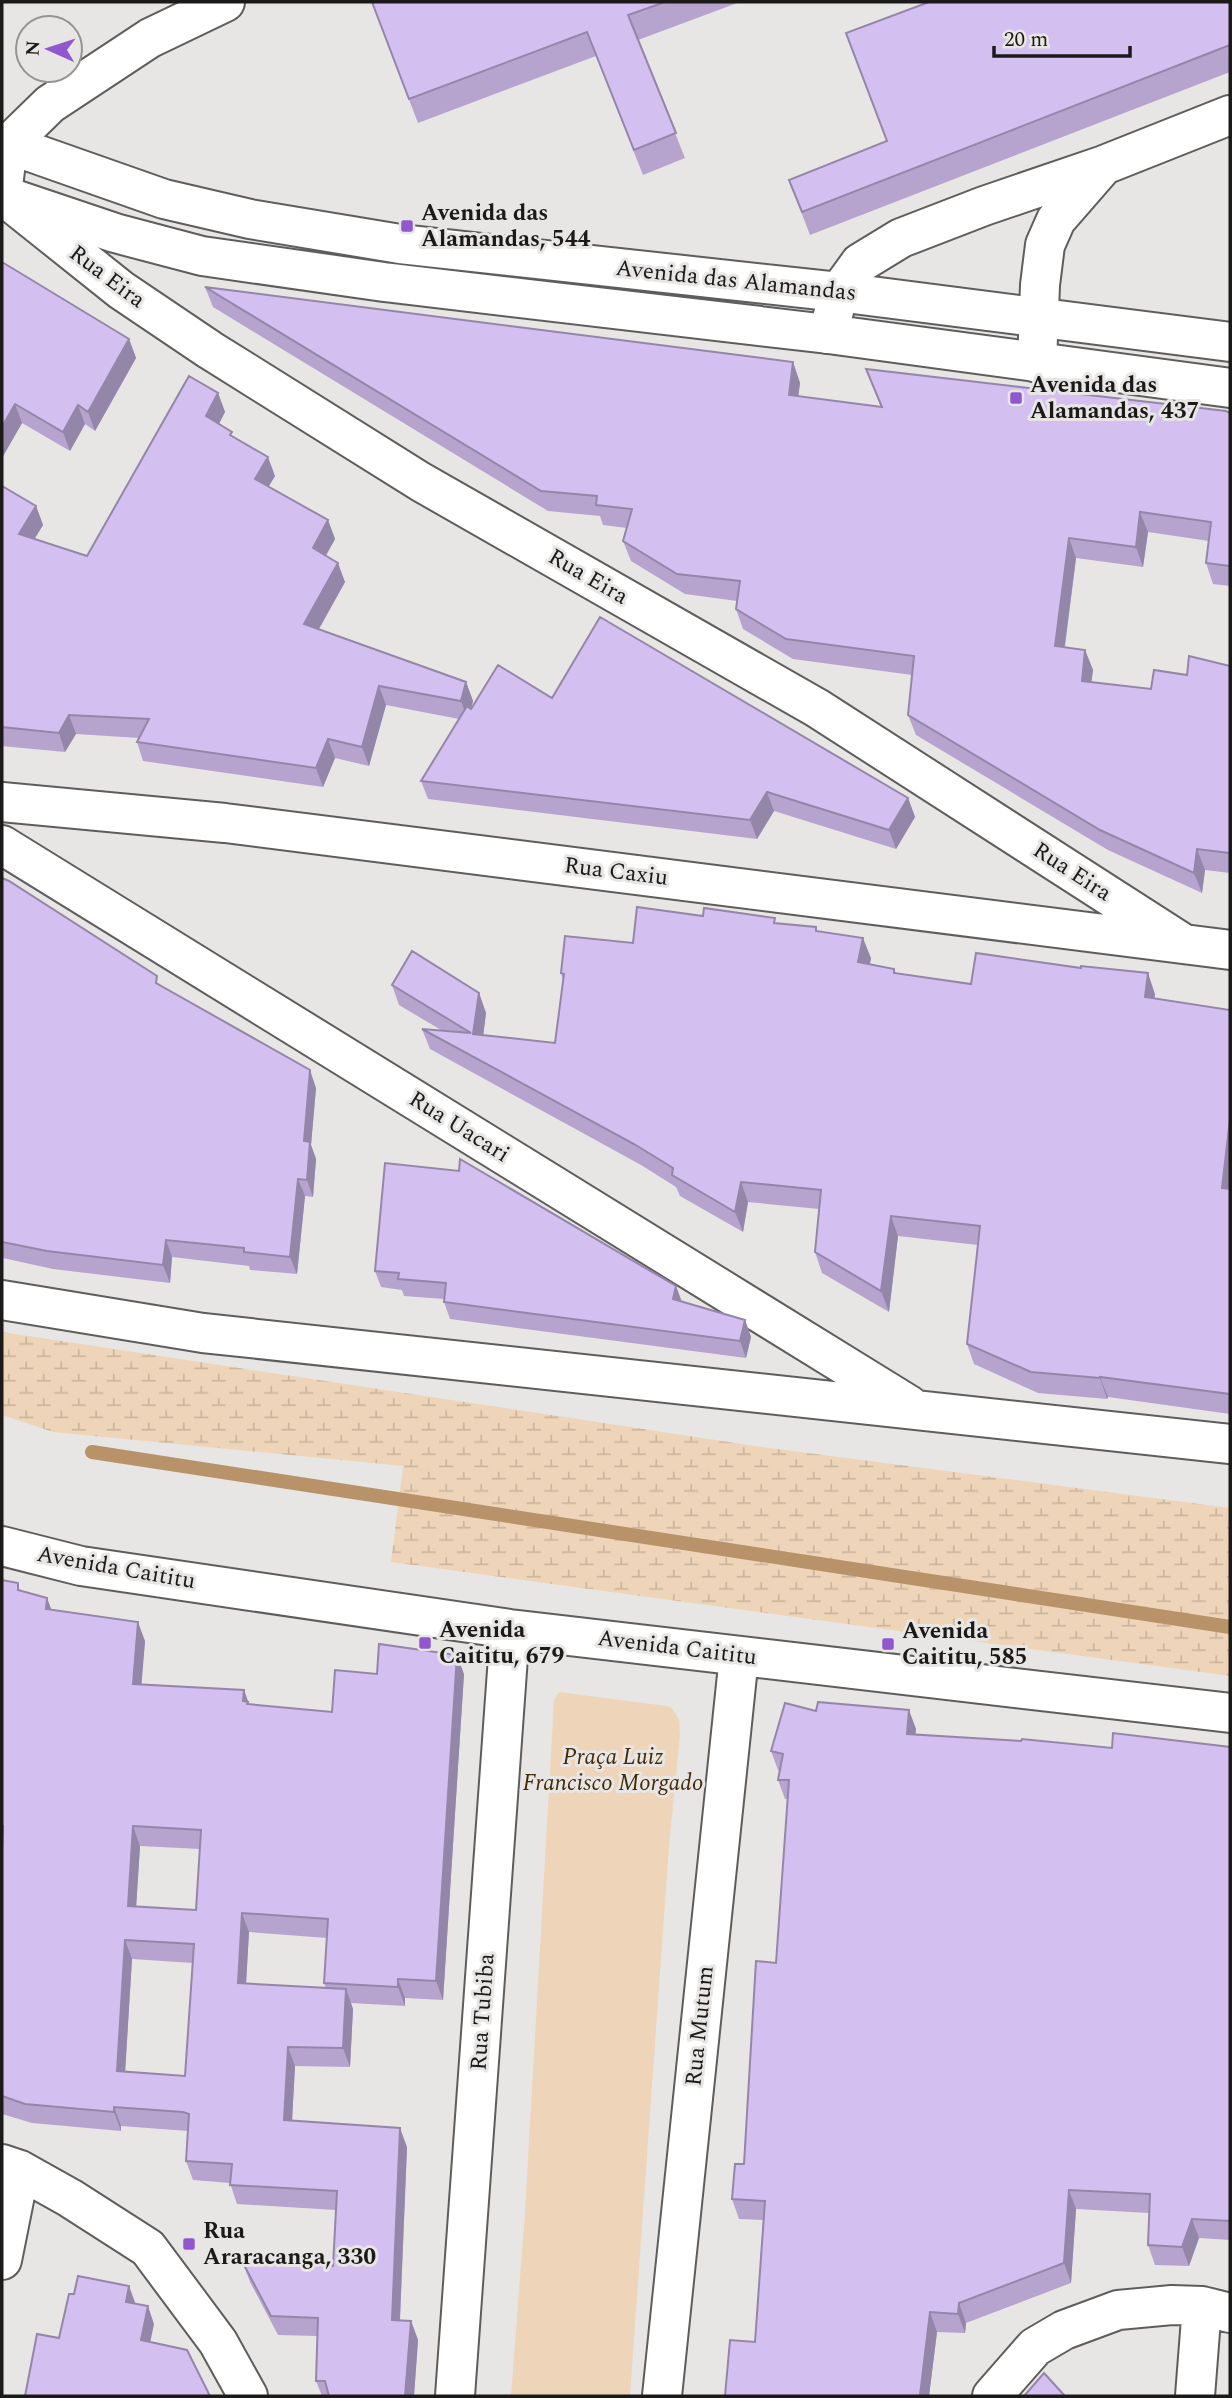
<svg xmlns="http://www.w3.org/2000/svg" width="1232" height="2398" font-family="Spectral,serif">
  <defs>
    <pattern id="wetland-marsh" width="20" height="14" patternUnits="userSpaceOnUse" patternTransform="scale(1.75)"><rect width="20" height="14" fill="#eed5b9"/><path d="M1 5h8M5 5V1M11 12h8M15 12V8" fill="none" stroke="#ccb69e"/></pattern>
  </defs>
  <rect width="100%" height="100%" fill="#e8e6e4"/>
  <path fill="#eed5b9" d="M559,1692L667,1706L672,1708L679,1720L680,1736L669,1846L630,2396H511L525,2212L554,1700Z"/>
  <path fill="url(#wetland-marsh)" d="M2,1332L762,1447L1230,1508V1676L391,1562L403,1466L53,1432L2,1415Z"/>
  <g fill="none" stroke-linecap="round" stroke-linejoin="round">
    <path stroke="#b8936a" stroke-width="14" d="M92,1452L1230,1627"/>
    <defs>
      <path id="minor" d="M225,2L150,38L50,104L8,145L2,195L121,290L210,350L421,482L817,708L1184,944
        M828,334L839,292L860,263L901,238L984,206L1104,165L1230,115
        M1037,363L1040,285L1045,245L1056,220L1103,166
        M2,802L225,823L1230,950
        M2,845L909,1405
        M2,1300L203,1333L1230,1444
        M2,1546L81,1566L510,1629L1230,1713
        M2,2164L20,2170L70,2198L148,2248L218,2342L248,2396
        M2,2260L20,2170
        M455,2396L510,1629
        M662,2396L739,1656
        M992,2396L1035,2347L1064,2330L1118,2310L1172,2305L1202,2306L1230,2313
        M1195,2396L1202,2306"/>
      <path id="tertiary" d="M2,142L164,199L250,219L400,244L839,292L1230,342
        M2,195L115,233L202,256L384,282L828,334L1230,388"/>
    </defs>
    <use href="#minor" stroke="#5f5d5b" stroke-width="42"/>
    <use href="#tertiary" stroke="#5f5d5b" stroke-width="42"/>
    <use href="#minor" stroke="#fff" stroke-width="38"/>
    <use href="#tertiary" stroke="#fff" stroke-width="38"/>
  </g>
  <path fill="#b6a4cf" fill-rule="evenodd" d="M372,2H740L638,40L685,158L643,175L596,56L418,123Z
    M1230,2V72L810,235L789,180Z
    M2,262L129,339L136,358L95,431L85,424L70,451L22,423L2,458Z
    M205,287L793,362L800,383L798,396L881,407L866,369L1230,413V586L1213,584L1206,563L1209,541L1148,532L1143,567L1076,558L1065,647L1085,650L1093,670L1091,682L1151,689L1187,675L1230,666V873L1205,870L1202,893L1108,850L916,735L908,715L912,675L793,659L743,629L736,609L737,601L685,594L631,561L623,541L627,528L603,525L600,516L548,511L213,307Z
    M218,393L225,412L219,424L275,476L268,486L328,520L335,539L326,556L345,582L319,629L466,682L473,701L471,708L552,698L908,798L915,817L896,849L774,811L757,839L428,799L421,781L459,719L386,705L369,766L335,758L323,787L143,761L137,742L139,738L76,734L65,752L2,746V486L36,506L43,525L34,539L87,556Z
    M2,878L161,985L316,1088L311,1145L316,1159L313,1197L305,1196L297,1274L250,1270L249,1266L172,1257L170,1283L53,1269L3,1258L2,1256Z
    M777,923L817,931L871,958L870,964L894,969L896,973L971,984L1155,994L1154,999L1230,1010V1414L1108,1397L1107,1399L1038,1393L974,1364L967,1344L978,1245L898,1236L889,1312L822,1273L815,1252L819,1209L748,1202L743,1232L680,1196L676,1187L641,1165L430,1049L422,1029L441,1030L399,1005L392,985L479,993L486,1013L483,1035L555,1043L563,981L561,973L633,943Z
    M375,1271L681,1302L745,1320L751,1337L746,1358L450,1319L444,1302V1299L404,1296L402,1290L381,1287Z
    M2,1580L21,1591L47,1598L51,1609L145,1641L141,1684L244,1690L249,1705L332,1712L377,1674H464L443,2000L405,1998V2006L351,2003L353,2009L350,2067L295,2066L292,2121L407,2147L400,2321H411L418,2340L414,2396H322L316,2381L317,2336L278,2335L250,2282L243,2263L333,2266L336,2210L237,2204L230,2183L193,2180L186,2161L188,2131L121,2126V2131L32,2123L2,2114ZM140,1846L200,1849L196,1910L136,1907ZM249,1932L327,1938L324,1983L326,1988L246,1983ZM132,1959L193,1963L185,2076L125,2072Z
    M816,1711L916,1729L915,1735L1112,1748L1230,1747V2240L1199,2238L1189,2266L1155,2265L1148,2245L1149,2213L1076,2209L1071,2283L966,2323L965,2333L937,2332L929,2396H725L755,2342L763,2220L739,2219L732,2199L744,2164L776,1963L788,1799H785L778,1780L780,1771L778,1770L771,1751Z"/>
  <path fill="#9486a9" d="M129,339L136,358L95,431L88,412Z
    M793,362L800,383L796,415L789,395Z
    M218,393L225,412L213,435L206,416Z
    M15,404L22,423L2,458V427Z
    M78,405L85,424L70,451L63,432Z
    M268,457L275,476L262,498L255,479Z
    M36,506L43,525L26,553L19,534Z
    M1140,512L1148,532L1143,567L1136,547Z
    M328,520L335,539L319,567L313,548Z
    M1069,538L1076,558L1062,666L1055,646Z
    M338,563L345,582L311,643L304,624Z
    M1085,650L1093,670L1089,701L1082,681Z
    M466,682L473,701L468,720L461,701Z
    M379,686L386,705L369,766L362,747Z
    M69,715L76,734L65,752L59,733Z
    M328,739L335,758L323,787L316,768Z
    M767,792L774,811L757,839L750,820Z
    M908,798L915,817L896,849L889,830Z
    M1197,849L1205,870L1202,893L1194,873Z
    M863,938L871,958L866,982L858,962Z
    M1148,973L1155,994L1152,1018L1145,997Z
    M479,993L486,1013L481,1054L473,1034Z
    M310,1070L316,1088L311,1145L316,1159L313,1197L307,1180L304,1141Z
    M1230,1119V1200L1222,1188Z
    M298,1179L305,1196L297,1274L290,1257Z
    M741,1182L748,1202L743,1232L735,1212Z
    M891,1216L898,1236L889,1312L881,1291Z
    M166,1240L172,1257L170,1283L163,1265Z
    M676,1286L682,1302L673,1299Z
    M745,1320L751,1337L746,1358L740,1341Z
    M1100,1377L1108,1397L1107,1399L1100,1378Z
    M47,1598L54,1617L46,1609Z
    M138,1622L145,1641L140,1703L133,1684Z
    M457,1655L464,1674L443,2000L436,1981Z
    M244,1690L255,1721L243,1701Z
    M909,1710L916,1729L914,1753L907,1734Z
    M133,1826L140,1846L135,1925L128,1906Z
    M242,1913L249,1932L245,2002L238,1983Z
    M125,1940L132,1959L124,2090L117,2071Z
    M398,1979L405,1998V2006L398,1987Z
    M346,1989L353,2009L350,2067L343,2048Z
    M288,2047L295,2066L291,2139L284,2120Z
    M114,2107L121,2126V2131L114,2112Z
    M400,2128L407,2147L399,2340L392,2320Z
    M1069,2190L1076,2209L1071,2283L1064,2263Z
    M1192,2219L1199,2238L1189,2266L1182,2247Z
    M129,2286L136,2305L126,2302Z
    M959,2303L966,2323L965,2333L958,2314Z
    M148,2306L154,2324L147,2358L141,2340Z
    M930,2312L937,2332L929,2396H919Z
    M411,2321L418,2340L414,2396H405Z"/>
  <path fill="#d4bff1" stroke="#9486a9" stroke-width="2" fill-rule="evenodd" d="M372,2H665L628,15L676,133L634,150L587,32L409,99Z
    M929,2H1230V45L802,212L789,180L887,141L846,33Z
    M2,262L129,339L88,412L78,405L63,432L15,404L2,427Z
    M205,287L793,362L789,395L882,407L866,369L1226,411L1230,413V566L1206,563L1211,522L1140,512L1136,547L1069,538L1055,646L1085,650L1082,681L1151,689L1154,670L1187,675L1189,656L1230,666V853L1197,849L1194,873L1100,830L908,715L914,656L786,639L736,609L740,581L677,574L623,541L632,509L596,505L597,496L541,491Z
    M189,376L218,393L206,416L232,432L230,435L268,457L255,479L328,520L313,548L338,563L304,624L466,682L461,701L379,686L362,747L328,739L316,768L137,742L149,719L69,715L59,733L2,727V486L36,506L19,534L87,556Z
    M600,617L908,798L889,830L767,792L750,820L421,781L467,706L471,709L498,665L552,698Z
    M2,878L9,881L157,976L156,983L310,1070L304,1141L310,1142L307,1180L298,1179L290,1257L244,1252V1248L166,1240L163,1265L47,1251L2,1242Z
    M637,907L703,916L704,908L775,918L774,923L816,927V931L863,938L858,962L894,969V973L971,984L976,953L1081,968V966L1148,973L1145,997L1230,1010V1119L1222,1188L1230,1189V1394L1100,1377V1378L1031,1372L967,1344L980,1226L891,1216L881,1291L815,1252L821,1190L741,1182L735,1212L672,1175L673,1168L634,1144L422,1029L471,1033L392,985L412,951L479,993L473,1034L555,1043L564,974L561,973L565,936L633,943Z
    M460,1159L676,1286L673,1299L745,1320L740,1341L444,1302L446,1283L398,1279L399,1273L375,1271L385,1163L459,1171Z
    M2,1580L18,1583V1590L47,1598L46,1609L138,1622L133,1684L244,1690L243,1701L248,1702L247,1704L332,1712L335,1670L377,1674L379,1644L457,1655L436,1981L398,1979V1987L324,1983L328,1919L242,1913L238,1983L346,1989L343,2048L288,2047L284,2120L400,2128L392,2320L411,2321L405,2396H329L325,2381H316L318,2318L271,2316L243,2263L333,2266L337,2191L230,2185L232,2164L186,2161L189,2114L183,2112L114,2107V2112L25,2104L2,2096V1850L3,1826H2ZM133,1826L201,1830L196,1910L128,1906ZM125,1940L194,1944L185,2076L117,2071Z
    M818,1702L909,1710L907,1734L1021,1741L1022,1739L1112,1748L1113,1733L1230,1747V2221L1192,2219L1182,2247L1148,2245L1150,2194L1069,2190L1064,2263L959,2303L958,2314L930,2312L920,2395L919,2396H725L730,2340L755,2342L765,2201L732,2199L735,2164H744L756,1961L776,1963L789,1780H778L783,1754L771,1751L785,1703L816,1711Z
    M78,2276L129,2286L126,2302L148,2306L141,2340L187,2350L210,2396H25L37,2334L59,2338L69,2294H74Z
    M1044,2373L1065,2396H1024Z"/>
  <g fill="#9157ce" stroke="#e8e6e4" stroke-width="2.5">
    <rect x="400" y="219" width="14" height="14" rx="3.5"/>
    <rect x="1009" y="391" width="14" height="14" rx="3.5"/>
    <rect x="418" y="1636" width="14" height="14" rx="3.5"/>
    <rect x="881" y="1637" width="14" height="14" rx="3.5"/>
    <rect x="182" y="2237" width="14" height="14" rx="3.5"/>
  </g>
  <g text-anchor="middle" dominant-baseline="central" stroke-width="6" stroke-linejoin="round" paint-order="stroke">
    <g font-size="23" font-weight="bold" fill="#1b1a19" stroke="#e8e6e4" text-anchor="start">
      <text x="421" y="213">Avenida das<tspan x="421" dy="26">Alamandas, 544</tspan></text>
      <text x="1030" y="385">Avenida das<tspan x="1030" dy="26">Alamandas, 437</tspan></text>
      <text x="439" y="1630">Avenida<tspan x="439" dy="26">Caititu, 679</tspan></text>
      <text x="902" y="1631">Avenida<tspan x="902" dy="26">Caititu, 585</tspan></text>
      <text x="203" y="2231">Rua<tspan x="203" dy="26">Araracanga, 330</tspan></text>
    </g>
    <g font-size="23" fill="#1b1a19" stroke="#e8e6e4">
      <text transform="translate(107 277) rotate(37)">Rua Eira</text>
      <text transform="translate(736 281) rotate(6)">Avenida das Alamandas</text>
      <text transform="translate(588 577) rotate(30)">Rua Eira</text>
      <text transform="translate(616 872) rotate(7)">Rua Caxiu</text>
      <text transform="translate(1072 872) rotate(33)">Rua Eira</text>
      <text transform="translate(459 1127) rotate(32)">Rua Uacari</text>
      <text transform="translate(116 1568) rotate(10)">Avenida Caititu</text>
      <text transform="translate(677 1648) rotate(7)">Avenida Caititu</text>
      <text transform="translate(483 2012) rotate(-86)">Rua Tubiba</text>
      <text transform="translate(700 2026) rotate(-84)">Rua Mutum</text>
    </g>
    <g font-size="23" font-style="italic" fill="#432906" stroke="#e8e6e4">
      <text x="613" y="1757">Praça Luiz<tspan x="613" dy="26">Francisco Morgado</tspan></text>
    </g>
  </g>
  <rect width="1232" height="2398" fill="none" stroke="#1b1a19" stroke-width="7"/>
  <g transform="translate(49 49) rotate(273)"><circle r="33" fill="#e8e6e4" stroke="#969493" stroke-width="2"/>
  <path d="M0-5L12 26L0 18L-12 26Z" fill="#9157ce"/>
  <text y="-10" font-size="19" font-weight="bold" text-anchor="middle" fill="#1b1a19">N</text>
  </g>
  <path d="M994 46v10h136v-10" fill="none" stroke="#1b1a19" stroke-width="3.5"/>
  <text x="1004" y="46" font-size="21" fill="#1b1a19" stroke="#e8e6e4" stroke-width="5" paint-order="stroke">20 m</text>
</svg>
